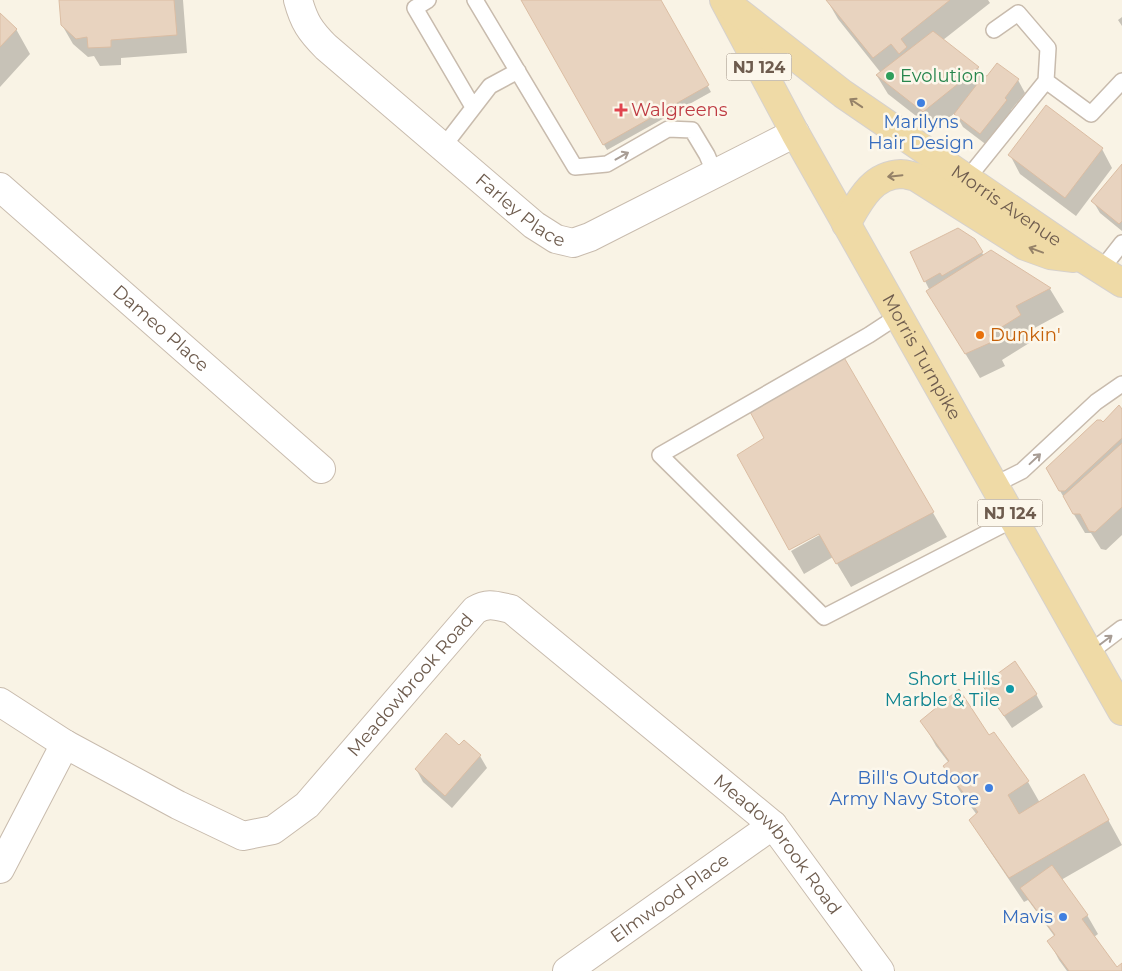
<svg xmlns="http://www.w3.org/2000/svg" width="1122" height="971" font-family="Montserrat,sans-serif">
  <rect width="100%" height="100%" fill="#f9f3e5"/>
  <path fill="#0003" d="M60,0H183L187,53L121,58V65L100,66L94,56L88,57L73,44L62,25Z
    M522,0H660L711,92L607,150Z
    M827,0H988L990,3L943,40L978,68L984,78L1018,80L1025,93L1011,110L1013,113L988,146L963,127L955,113L934,130L888,94L877,76L881,73L838,19Z
    M0,15L16,29L30,54L0,87Z
    M1122,17V26L1118,20Z
    M1102,149L1112,168L1076,216L1020,174L1010,155Z
    M1122,166V231L1100,213L1093,201Z
    M974,240L984,256L991,252L1050,289L1064,312L1029,331L1034,340L1002,360L1005,366L980,378L942,315L925,281Z
    M842,356L947,537L851,587L833,557L804,574L791,551L825,532L766,439Z
    M1122,410V535L1106,550L1101,549L1091,533H1085L1047,469L1103,424Z
    M1036,694L1043,707L1012,728L991,697Z
    M922,721L989,737L1028,782L1040,803L1084,776L1122,845L1061,880L1087,915L1098,934L1094,937L1117,969L1122,965V971H1067L1059,960L1049,941L1055,937L1028,900L1024,902L985,844L971,820L977,815L959,790L945,766L949,763L936,746Z
    M464,742L480,756L487,768L452,808L423,782L416,769L459,747Z"/>
  <path fill="#e8d3bf" stroke="#dbbda3" d="M59,0H174L177,35L111,40V47L88,48L87,37L76,39L61,25Z
    M521,0H661L709,85L603,145Z
    M826,0H950L901,39L907,47L899,54L891,44L873,58Z
    M0,13L17,29L0,47Z
    M933,31L979,67L923,112L876,75Z
    M997,63L1019,79L1005,98L1007,100L980,134L954,114L984,75L987,76Z
    M1046,105L1103,148L1065,198L1008,155Z
    M1122,164V221L1119,224L1091,201Z
    M958,228L975,239L983,252L942,276L940,273L924,282L910,252Z
    M991,250L1051,288L1016,306L1021,315L989,335L992,342L965,354L926,291Z
    M842,354L934,512L836,564L819,534L789,550L737,455L764,438L748,408Z
    M1119,405L1122,409V438L1065,491H1059L1046,468L1097,420H1101L1103,422Z
    M1122,443V507L1095,532L1089,531L1080,514H1073L1063,496Z
    M1015,661L1037,694L1004,716L982,685Z
    M959,689L989,735L994,732L1029,781L1008,795L1019,814L1084,774L1109,820L1009,878L969,820L978,812L943,766L949,761L920,721Z
    M446,733L459,745L464,740L481,755L445,796L415,769Z
    M1052,865L1088,915L1082,919L1117,967L1122,963V971H1069L1047,941L1055,935L1020,888Z"/>
  <g fill="none" stroke-linecap="round" stroke-linejoin="round">
    <defs>
      <path id="lane" d="M428,0L415,8L473,107
        M475,0L575,167L607,164L668,129L692,130L707,155L715,174
        M994,30L1018,13L1048,48L1046,81
        M443,147L490,86L518,71
        M967,179L1046,81L1091,114L1122,81
        M1101,270L1122,243
        M898,316L869,335L660,455L824,617L1014,519
        M994,485L1022,471L1096,402L1122,384
        M1089,653L1122,628"/>
      <g id="street">
        <path id="s1" d="M298,0C304,22 310,31 326,47L534,225L556,239L573,243L590,237L795,133"/>
        <path id="s2" d="M0,187L321,469"/>
        <path id="s3" d="M0,702L65,744L178,805L243,836L273,830L307,805L475,610C489,602 496,606 511,609L773,825L880,971"/>
        <path d="M0,869L65,744"/>
        <path id="s4" d="M567,971L773,825"/>
      </g>
      <g id="primary">
        <path id="s5" d="M724,0L795,133L1122,711"/>
        <path id="s6" d="M732,7L843,94L1084,259L1122,283"/>
        <path d="M846,224C859,202 871,175 901,174C906,174 911,176 916,177L1025,246L1050,255L1074,258"/>
      </g>
    </defs>
    <use href="#lane" stroke="#c8bbad" stroke-width="18"/>
    <use href="#street" stroke="#c8bbad" stroke-width="30"/>
    <use href="#primary" stroke="#d6d1cd" stroke-width="30"/>
    <use href="#lane" stroke="#fff" stroke-width="15"/>
    <use href="#street" stroke="#fff" stroke-width="28"/>
    <use href="#primary" stroke="#efdaa6" stroke-width="28"/>
  </g>
  <defs><path id="oneway-shaft" d="M-6 0H5M1.5-3L5.5 0L1.5 3" fill="none" stroke-width="1.6" stroke-linecap="round" stroke-linejoin="round" transform="scale(1.25)"/></defs>
  <g stroke="#958268">
    <use href="#oneway-shaft" transform="translate(856 103) rotate(-146)"/>
    <use href="#oneway-shaft" transform="translate(895 176) rotate(174)"/>
    <use href="#oneway-shaft" transform="translate(1036 250) rotate(-160)"/>
  </g>
  <g stroke="#a89d95">
    <use href="#oneway-shaft" transform="translate(622 156) rotate(-29)"/>
    <use href="#oneway-shaft" transform="translate(1035 459) rotate(-43)"/>
    <use href="#oneway-shaft" transform="translate(1106 640) rotate(-37)"/>
  </g>
  <circle fill="#2e9e5b" stroke="#fcf7eb" stroke-width="2" cx="890" cy="76" r="5"/>
  <g fill="#3f7fe0" stroke="#fcf7eb" stroke-width="2">
    <circle cx="921" cy="103" r="5"/>
    <circle cx="989" cy="788" r="5"/>
    <circle cx="1063" cy="917" r="5"/>
  </g>
  <path fill="#e0444e" stroke="#fcf7eb" stroke-width="2" d="M618.5 102.5h5v5h5v5h-5v5h-5v-5h-5v-5h5z"/>
  <circle fill="#e8710a" stroke="#fcf7eb" stroke-width="2" cx="980" cy="335" r="5"/>
  <circle fill="#0f9aa8" stroke="#fcf7eb" stroke-width="2" cx="1010" cy="689" r="5"/>
  <g text-anchor="middle" dominant-baseline="central" stroke-width="5" stroke-linejoin="round" paint-order="stroke">
    <g fill="#fcf7eb" stroke="#998a7d" stroke-width="1">
      <rect x="726.5" y="53.5" width="65" height="27" rx="4"/>
      <rect x="977.5" y="499.5" width="65" height="27" rx="4"/>
    </g>
    <g font-size="16" font-weight="bold" fill="#6e5c4e">
      <text x="759" y="67">NJ 124</text>
      <text x="1010" y="513">NJ 124</text>
    </g>
    <g font-size="18" fill="#27864d" stroke="#fcf7eb" text-anchor="start">
      <text x="900" y="76">Evolution</text>
    </g>
    <g font-size="18" fill="#be3a42" stroke="#fcf7eb" text-anchor="start">
      <text x="631" y="110">Walgreens</text>
    </g>
    <g font-size="18" fill="#366cbe" stroke="#fcf7eb" text-anchor="end">
      <text x="921" y="122" text-anchor="middle">Marilyns<tspan x="921" dy="21">Hair Design</tspan></text>
      <text x="979" y="778">Bill's Outdoor<tspan x="979" dy="21">Army Navy Store</tspan></text>
      <text x="1053" y="917">Mavis</text>
    </g>
    <g font-size="18" fill="#6e5c4e" stroke="#fcf7eb">
      <text stroke="none"><textPath href="#s6" startOffset="339">Morris Avenue</textPath></text>
      <text stroke="none"><textPath href="#s1" startOffset="310">Farley Place</textPath></text>
      <text stroke="none"><textPath href="#s2" startOffset="214">Dameo Place</textPath></text>
      <text stroke="none"><textPath href="#s5" startOffset="408">Morris Turnpike</textPath></text>
      <text stroke="none"><textPath href="#s3" startOffset="509">Meadowbrook Road</textPath></text>
      <text stroke="none"><textPath href="#s3" startOffset="1002">Meadowbrook Road</textPath></text>
      <text stroke="none"><textPath href="#s4" startOffset="126">Elmwood Place</textPath></text>
    </g>
    <g font-size="18" fill="#c56008" stroke="#fcf7eb" text-anchor="start">
      <text x="990" y="335">Dunkin'</text>
    </g>
    <g font-size="18" fill="#0d838f" stroke="#fcf7eb" text-anchor="end">
      <text x="1000" y="679">Short Hills<tspan x="1000" dy="21">Marble &amp; Tile</tspan></text>
    </g>
  </g>
</svg>
